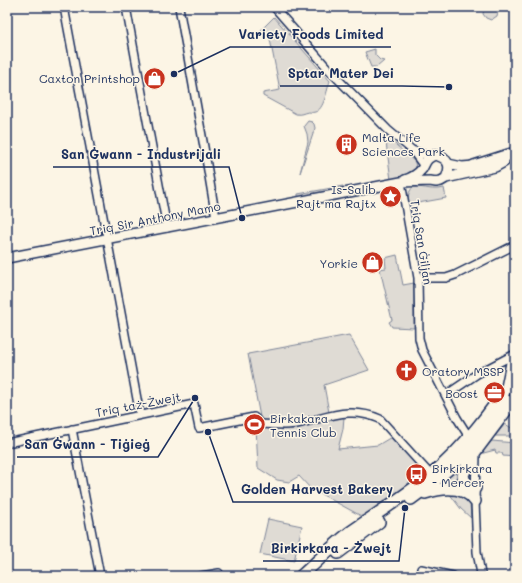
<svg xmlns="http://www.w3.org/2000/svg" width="522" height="583" font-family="Mali,sans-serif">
  <rect width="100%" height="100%" fill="#fcf5e5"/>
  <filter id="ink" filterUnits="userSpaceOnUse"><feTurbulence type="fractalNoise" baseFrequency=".025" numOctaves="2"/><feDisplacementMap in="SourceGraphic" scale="8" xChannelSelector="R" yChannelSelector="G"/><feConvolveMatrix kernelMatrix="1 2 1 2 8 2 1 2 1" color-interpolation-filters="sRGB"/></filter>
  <g filter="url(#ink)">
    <path fill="#dfdbd4" stroke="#7d8599" d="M484,7H497L498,11L497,16L491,20L486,18L483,14Z
      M274,17L330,81C327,89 324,110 315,112C311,113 312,112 308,112C303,113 301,115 296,114L263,96V93L280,90L269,34L254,37Z
      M375,49V55L380,60L384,61L377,67H371L365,52Z
      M308,121L312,122L314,124L315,128L300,173L308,142L307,134L304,126Z
      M385,135L415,162L416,168L411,175L391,180Z
      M343,186L344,191L299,198L298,197V194Z
      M414,187C426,187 432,191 444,188L446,198L407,205C408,198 408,190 414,187Z
      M396,188L400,200L396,202L384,204L382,190Z
      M397,255L403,285L414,283V328L392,327L389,322L392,320L380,269L386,268L385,258Z
      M349,335L369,370L324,385L330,418L344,417L343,429L338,449L378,445L393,436L421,469L402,490L363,517L310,488L299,476L289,482L277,480L258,468L256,426L260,425V417L248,354Z
      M505,424L515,430V436H495Z
      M492,441L515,443V457L503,456L502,453H496L495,450L480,454Z
      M465,458L467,490L434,487Z
      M450,492L466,499L470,503L471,518L461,509L449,493Z
      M268,519L302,526L294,561L260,554Z"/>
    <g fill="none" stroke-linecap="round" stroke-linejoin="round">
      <defs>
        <path id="minor" d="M64,7L140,415
          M126,7L167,228
          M179,7L204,147L216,218
          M274,7L331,72L388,130L412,150L423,165
          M412,150L430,157
          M401,182L418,278L419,338L422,350L457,418L469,437
          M418,278H446L455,275L515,245
          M505,387L511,358
          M446,395L477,374L515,354
          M72,429L100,576
          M7,443L194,404L199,428L254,417L260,424C273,424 289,427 301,423C329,417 351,406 380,419L431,475
          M201,576L219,573
          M420,576L421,569L453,576
          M480,576L481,574L477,552L475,501L476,454L515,402"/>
        <path id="major" d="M448,164L462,167L474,166
          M405,180C411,178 418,174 422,169C426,162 426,158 435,155C448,158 452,165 446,178
          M7,258L401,182L430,181L436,182L441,181L446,178L495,167L504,162"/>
        <path id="highway" d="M474,166L515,153
          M475,488C468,484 464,483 463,475L476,447
          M425,493C441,488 463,484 475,501
          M411,499C436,481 459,462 479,438C489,426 498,413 507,401
          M338,553L379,522
          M301,576C317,562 332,546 349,533C376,514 405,496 431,475C464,448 491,411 515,376"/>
      </defs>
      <use href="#minor" stroke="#1b2f5e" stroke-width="10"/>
      <use href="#major" stroke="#1b2f5e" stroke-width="12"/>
      <use href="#highway" stroke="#1b2f5e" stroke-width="14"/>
      <use href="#minor" stroke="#fcf5e5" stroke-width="7"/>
      <use href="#major" stroke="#fcf5e5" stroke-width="9"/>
      <use href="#highway" stroke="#fcf5e5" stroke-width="11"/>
    </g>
  </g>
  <defs>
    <symbol id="shop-disc" viewBox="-11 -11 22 22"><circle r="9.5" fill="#c8321e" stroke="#fcf5e5"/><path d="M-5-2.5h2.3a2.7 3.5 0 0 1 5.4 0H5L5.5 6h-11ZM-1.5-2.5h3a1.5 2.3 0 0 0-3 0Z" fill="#fff"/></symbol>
    <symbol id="building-disc" viewBox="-11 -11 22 22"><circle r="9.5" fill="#c8321e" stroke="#fcf5e5"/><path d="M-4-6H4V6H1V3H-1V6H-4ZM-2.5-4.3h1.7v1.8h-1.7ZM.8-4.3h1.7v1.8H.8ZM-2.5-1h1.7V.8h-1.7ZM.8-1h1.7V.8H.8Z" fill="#fff"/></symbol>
    <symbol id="sight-disc" viewBox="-11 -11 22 22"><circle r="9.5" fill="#c8321e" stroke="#fcf5e5"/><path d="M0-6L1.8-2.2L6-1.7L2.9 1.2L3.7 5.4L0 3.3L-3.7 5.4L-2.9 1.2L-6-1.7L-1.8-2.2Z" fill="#fff"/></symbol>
    <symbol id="church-disc" viewBox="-11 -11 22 22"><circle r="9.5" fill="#c8321e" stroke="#fcf5e5"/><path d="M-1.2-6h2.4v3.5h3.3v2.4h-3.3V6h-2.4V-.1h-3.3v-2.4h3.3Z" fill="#fff"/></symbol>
    <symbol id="office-disc" viewBox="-11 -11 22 22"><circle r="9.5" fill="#c8321e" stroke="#fcf5e5"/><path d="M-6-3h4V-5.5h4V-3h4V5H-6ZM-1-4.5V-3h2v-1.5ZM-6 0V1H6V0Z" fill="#fff"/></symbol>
    <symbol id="stadium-disc" viewBox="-11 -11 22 22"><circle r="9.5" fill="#c8321e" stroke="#fcf5e5"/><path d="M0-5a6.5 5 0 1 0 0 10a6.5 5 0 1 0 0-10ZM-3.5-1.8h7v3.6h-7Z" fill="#fff"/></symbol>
    <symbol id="bus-disc" viewBox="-11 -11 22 22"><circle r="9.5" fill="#c8321e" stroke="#fcf5e5"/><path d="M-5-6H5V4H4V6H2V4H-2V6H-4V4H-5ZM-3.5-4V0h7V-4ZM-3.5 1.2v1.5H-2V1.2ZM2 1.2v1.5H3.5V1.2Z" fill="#fff"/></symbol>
  </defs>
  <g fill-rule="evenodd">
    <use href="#shop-disc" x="142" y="66" width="25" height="25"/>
    <use href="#building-disc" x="334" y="132" width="25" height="25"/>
    <use href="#sight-disc" x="378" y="184" width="25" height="25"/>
    <use href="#shop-disc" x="360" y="250" width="25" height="25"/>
    <use href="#church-disc" x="394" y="358" width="25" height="25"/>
    <use href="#office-disc" x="482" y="380" width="25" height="25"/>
    <use href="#stadium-disc" x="242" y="412" width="25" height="25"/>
    <use href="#bus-disc" x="404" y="462" width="25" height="25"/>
  </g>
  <g text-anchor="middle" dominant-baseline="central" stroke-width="3" stroke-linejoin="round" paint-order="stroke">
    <g font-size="12" fill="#1b2f5e" stroke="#fcf5e5" text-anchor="end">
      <text x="140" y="78">Caxton Printshop</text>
      <text x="362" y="137" text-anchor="start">Malta Life<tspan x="362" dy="14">Sciences Park</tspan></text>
      <text x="376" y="189">Is-Salib<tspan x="376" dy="14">Rajt ma Rajtx</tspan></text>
      <text x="358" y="263">Yorkie</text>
      <text x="422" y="371" text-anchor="start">Oratory MSSP</text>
      <text x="478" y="393">Boost</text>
      <text x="270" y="418" text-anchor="start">Birkakara<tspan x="270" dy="14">Tennis Club</tspan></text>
      <text x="432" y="468" text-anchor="start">Birkirkara<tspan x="432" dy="14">- Mercer</tspan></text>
    </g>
    <g font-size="12" fill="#1b2f5e" stroke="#fcf5e5">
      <text transform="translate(155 218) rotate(-11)">Triq Sir Anthony Mamo</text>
      <text transform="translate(422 242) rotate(81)">Triq San Ġiljan</text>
      <text transform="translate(138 404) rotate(-11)">Triq taż-Żwejt</text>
    </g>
  </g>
  <path fill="none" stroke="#1b2f5e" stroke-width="1.5" d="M174 74L230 47H391M449 87L402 86H280M242 218L229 167H53M195 398L158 457H17M208 432L233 502H400M405 508L399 561H263"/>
  <g fill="#1b2f5e" stroke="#fcf5e5" stroke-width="1.5">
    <circle cx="174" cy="74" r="4"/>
    <circle cx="449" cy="87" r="4"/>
    <circle cx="242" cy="218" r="4"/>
    <circle cx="195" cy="398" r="4"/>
    <circle cx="208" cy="432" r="4"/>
    <circle cx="405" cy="508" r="4"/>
  </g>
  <g font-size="13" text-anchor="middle" font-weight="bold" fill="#1b2f5e" stroke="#fcf5e5" stroke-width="3" stroke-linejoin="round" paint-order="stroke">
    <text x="311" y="39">Variety Foods Limited</text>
    <text x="341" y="78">Sptar Mater Dei</text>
    <text x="141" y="159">San Ġwann - Industrijali</text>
    <text x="87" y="449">San Ġwann - Tiġieġ</text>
    <text x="317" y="494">Golden Harvest Bakery</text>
    <text x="331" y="553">Birkirkara - Żwejt</text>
  </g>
  <rect width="522" height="583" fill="none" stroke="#fcf5e5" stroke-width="24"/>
  <rect x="12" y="12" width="498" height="559" fill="none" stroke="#1b2f5e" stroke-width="1.5" filter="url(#ink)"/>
</svg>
